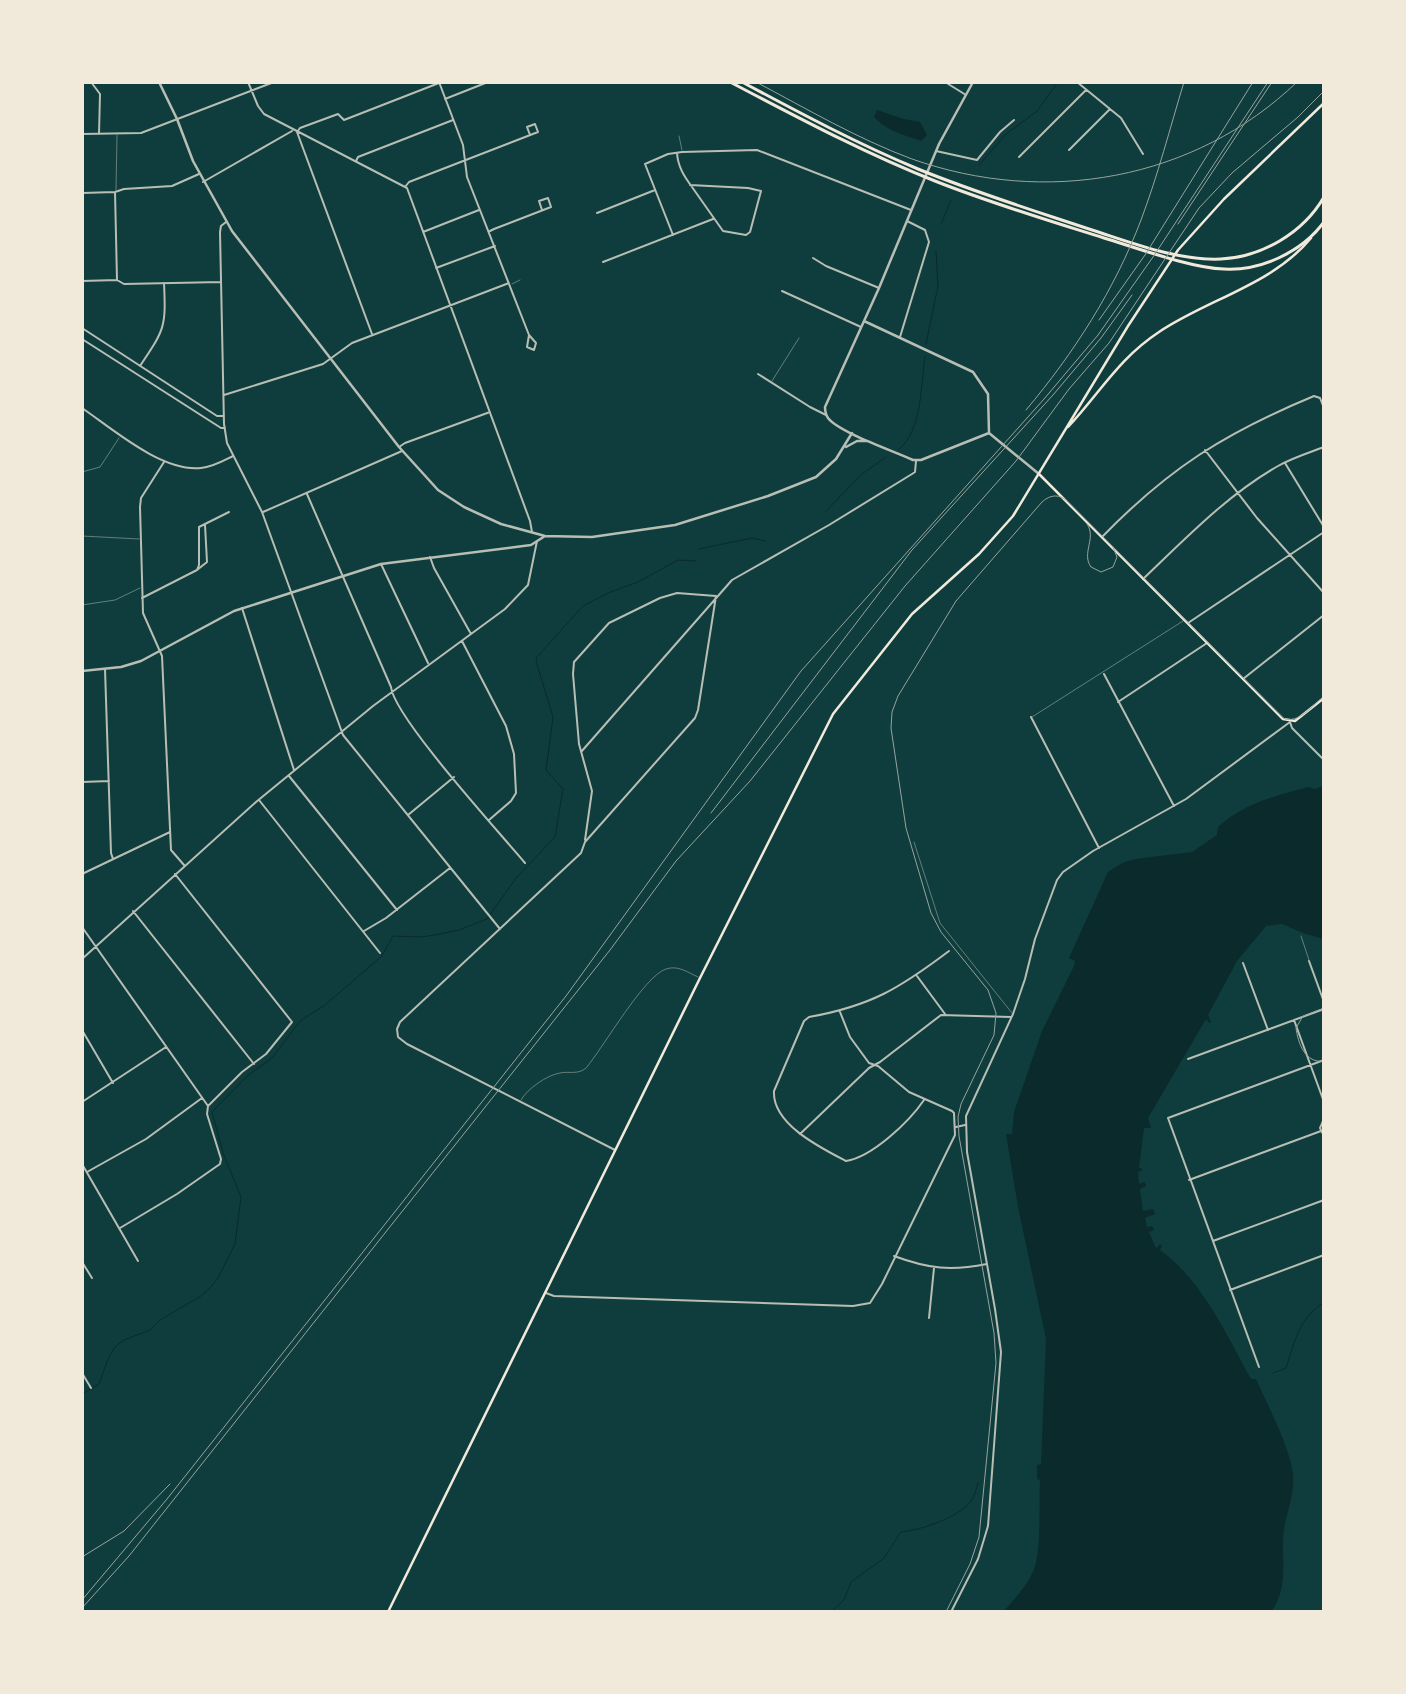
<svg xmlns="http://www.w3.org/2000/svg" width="1406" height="1694" font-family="'Sofia Sans Condensed',sans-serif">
  <rect width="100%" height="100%" fill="#0f3d3e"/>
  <path fill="#0a2a2b" d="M877,110L904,119L920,122L927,135L921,141C905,135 886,131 874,117Z
    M1323,786V939L1303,933L1282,924L1266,926L1237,961L1208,1015L1211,1022L1209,1023L1206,1019L1148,1118L1151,1128H1144L1139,1168H1142V1170L1138,1172L1139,1184L1145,1182L1146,1186L1140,1189L1143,1211L1153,1209L1155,1214L1145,1218L1147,1227L1152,1226L1154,1230L1149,1232L1155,1246L1157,1248L1160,1244L1162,1246L1160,1250C1202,1280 1226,1334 1251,1379H1256C1267,1404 1291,1449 1293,1475C1295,1497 1284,1517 1283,1539C1282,1564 1288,1589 1271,1612L1004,1611C1015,1598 1030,1583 1035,1566C1041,1547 1039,1502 1040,1480L1037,1479V1465L1041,1464L1046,1339L1018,1207L1006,1134H1012L1014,1112L1042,1031L1074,966L1075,961L1069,958L1108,872L1122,863L1135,859L1192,852L1217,835L1218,827C1244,803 1275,796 1308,787L1315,789Z"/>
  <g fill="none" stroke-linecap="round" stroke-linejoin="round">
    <path stroke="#0a2a2b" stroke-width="1" d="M979,165L1005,135L1037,111L1058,82
      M941,224L951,200
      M926,344L938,286L936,251
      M899,449C922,432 921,383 925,356
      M825,512L862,474L886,457
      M699,549L752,538L766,541
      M1273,1373L1286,1368C1295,1340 1299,1319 1324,1302
      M82,1394L99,1384L108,1359L115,1347L124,1340L150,1330L160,1320L201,1296L210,1288L218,1278L235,1244L241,1197L223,1153L212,1112L247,1076L272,1058L300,1021L325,1005L382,956L393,936L422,937L440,934L459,930L487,919L516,878L555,837L563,789L546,770L553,717L536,661L537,657L583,606L608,593L638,582L678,560L696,561
      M831,1612L844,1600L851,1582L884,1558L901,1532C921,1530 958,1518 971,1501C975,1496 976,1489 978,1483"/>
    <path stroke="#b8beb3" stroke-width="0.5" d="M679,136L682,150
      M116,190L117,135
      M512,284L520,280
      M772,381L799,338
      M82,472L100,467L119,438
      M82,536L139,539
      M82,605L115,600L140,588
      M1032,717L1183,621
      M914,842L940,923L1012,1013
      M1301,936L1309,960
      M521,1100C527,1089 547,1075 560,1073C569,1071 578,1075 586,1068C603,1048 644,976 666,969C678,965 687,972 698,977"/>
    <path stroke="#b8beb3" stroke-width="2" d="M91,82L100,94L99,134
      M248,82L258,106L264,114L407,188L530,521L532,532
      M439,82L463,145L467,177L529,335L536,343L534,350L527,347L529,335
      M945,82L966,95
      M1077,82L1121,118L1143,154
      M445,99L488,82
      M297,132L372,334
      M297,132L300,128L338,114L344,120L439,83
      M82,134L141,133L274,82
      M1069,150L1110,109
      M936,151L977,160L1000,132L1014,120
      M677,153C678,167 684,176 692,187L723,231L746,235L750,232L761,191L748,188L690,185
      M1019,157L1086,90
      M356,161L358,157L453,120
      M203,182L292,131
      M405,187L409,182L538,132L535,124L527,127L530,135
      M115,192L117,280
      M82,193L115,192L124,189L172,186L199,174
      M597,213L655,190
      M226,222L221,226L220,232L224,424L227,443L262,512L343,735L500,929
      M490,231L494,229L551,207L548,198L539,201L542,210
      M423,232L479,210
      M673,235L645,164L668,154L682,152L757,150L911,210
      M813,258L826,266L879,288
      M603,262L713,219
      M436,268L495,246
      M82,281L117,280L124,284L221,282
      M782,291L861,327
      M82,328L217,416H224
      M900,337L929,242L925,230L907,221
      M82,339L221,428H225
      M140,366C165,329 166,327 164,283
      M758,374L810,407L826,415
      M224,395L323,364L352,343L509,283
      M82,408C114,430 162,472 201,468C213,467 223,461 233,456
      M399,447L405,443L490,412
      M1205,450L1257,518L1324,593
      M164,462L141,498L140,507L143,613L162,656L171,850L184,865
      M1285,463L1324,527
      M307,494L391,687C394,717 500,833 525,863
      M263,512L402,451
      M1102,537C1169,468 1225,433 1314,396L1320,398L1324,408
      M430,557L434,568L471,634
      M381,564L428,663
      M197,570L207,562L205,525
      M1143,579C1185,539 1227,495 1278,466C1292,458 1308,453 1324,447
      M142,598L197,570L199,565V527L229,512
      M242,608L294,770
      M1188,623L1324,532
      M462,641L506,726L514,754L516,793L511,801L489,820
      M105,669L111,853L113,859
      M1104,674L1174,806
      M1243,679L1324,615
      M1118,702L1207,643
      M1031,717L1099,848
      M581,752L732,580L829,525L912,474L915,472L916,461
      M289,776L397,910
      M82,782L109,781
      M259,800L380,953
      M408,815L454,777
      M585,840L592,791L579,744L573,674L574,662L609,623L660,598L677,593L716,596
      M82,874L170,832
      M175,874L292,1022L266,1054L242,1072L208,1106
      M133,911L254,1064
      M82,927L208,1106L207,1114L221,1159L220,1164L177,1194L120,1228
      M364,931L386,918L450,868
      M82,959L256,802L373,706L505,609L528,585L537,541
      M1309,961L1324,1002
      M1243,963L1268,1030
      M917,976L945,1014
      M1294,1020L1324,1102
      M82,1030L113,1083
      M1188,1059L1324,1009
      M924,1100C909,1122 872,1157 846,1161C821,1148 772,1124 774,1091L804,1021L809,1017C871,1006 900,988 949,951
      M82,1102L166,1047
      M1324,1119L1320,1128L1324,1136
      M956,1127L965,1125
      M800,1134L869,1068L880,1062L941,1015L1011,1017
      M615,1150L407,1044L398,1037L397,1029L400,1022L581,853L585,842L695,718L698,710L716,596
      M82,1164L138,1261
      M87,1172L146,1139L202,1098
      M1189,1180L1321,1131
      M1213,1241L1324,1200
      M894,1256C929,1269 951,1271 987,1264
      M82,1262L92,1278
      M1230,1290L1324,1255
      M546,1293L554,1296L853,1306L870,1303L882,1284L955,1135L954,1113L952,1111L909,1092L878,1066L869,1063L850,1037L840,1012
      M929,1318L934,1268
      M1259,1367L1168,1118L1324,1060
      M82,1373L91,1388
      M951,1612L978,1559L988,1526L1001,1352L995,1309L967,1152L966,1116L1013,1014L1025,979L1035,939L1057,880L1063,872L1093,851L1186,799L1290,722L1292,728L1324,760"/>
    <path stroke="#b8beb3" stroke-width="2.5" d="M159,82L177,119L193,161L232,231L399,447L438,490L464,507L501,524L545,536L592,537L675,525L768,496L816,477L836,459L852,433
      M973,82L939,144L879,288L825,407C825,411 826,415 828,418C840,433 894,451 913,460H921L989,433
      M864,321L973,372L988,394L989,433
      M989,433L1039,474
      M846,447L857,441H866
      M82,671L121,667L141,661L234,611L381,564L531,545L545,536"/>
    <path stroke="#f1e9da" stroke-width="2.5" d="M1068,427C1100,393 1118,359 1159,332C1208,299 1272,285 1311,238
      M1039,474L1283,719L1295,721L1324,698
      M388,1612L700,978L833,714L912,614L979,554L1013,516L1128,326L1178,250L1224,199L1324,103"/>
    <path stroke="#f1e9da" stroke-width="3" d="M730,82C797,117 864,153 935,181C990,203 1047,220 1104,238C1137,248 1191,268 1224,269C1261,271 1302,252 1324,222
      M742,82C800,113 858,144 918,169C974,192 1032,210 1089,229C1130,242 1177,261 1221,259C1262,257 1303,233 1324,197"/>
    <path stroke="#97a49c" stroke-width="1" d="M756,82C807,109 858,139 912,159C1045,206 1194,181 1297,82
      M1178,224L1272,82
      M1087,524C1097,538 1081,553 1091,567L1101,572L1113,567L1117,557L1113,547
      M711,813L912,550L1053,395L1101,338L1132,295
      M1324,1008L1303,1016L1296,1028C1298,1043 1305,1064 1324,1061
      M82,1608L129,1556L319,1316L610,950L676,861L750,781L905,586L1016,461L1069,389L1109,343L1199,208L1232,173L1298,117L1324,91
      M946,1612L970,1564L979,1537L996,1363L994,1333L959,1136L958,1117L961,1104L994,1035L996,1013L988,990L941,932L931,913L906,828L891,728L892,712L898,696L956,601L1042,502C1051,494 1060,494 1068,502L1283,718C1298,725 1313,705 1324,696"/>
    <path stroke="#97a49c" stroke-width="1" d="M1099,320L1145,255L1253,82
      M1026,410C1074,353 1115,289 1141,220C1158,175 1170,128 1184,82
      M82,1557L124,1531L170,1484
      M82,1600L167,1499L566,996L801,671L1044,399L1098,335L1153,257L1268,82"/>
  </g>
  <rect width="1406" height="1694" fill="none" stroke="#f1e9da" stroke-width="168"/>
</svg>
